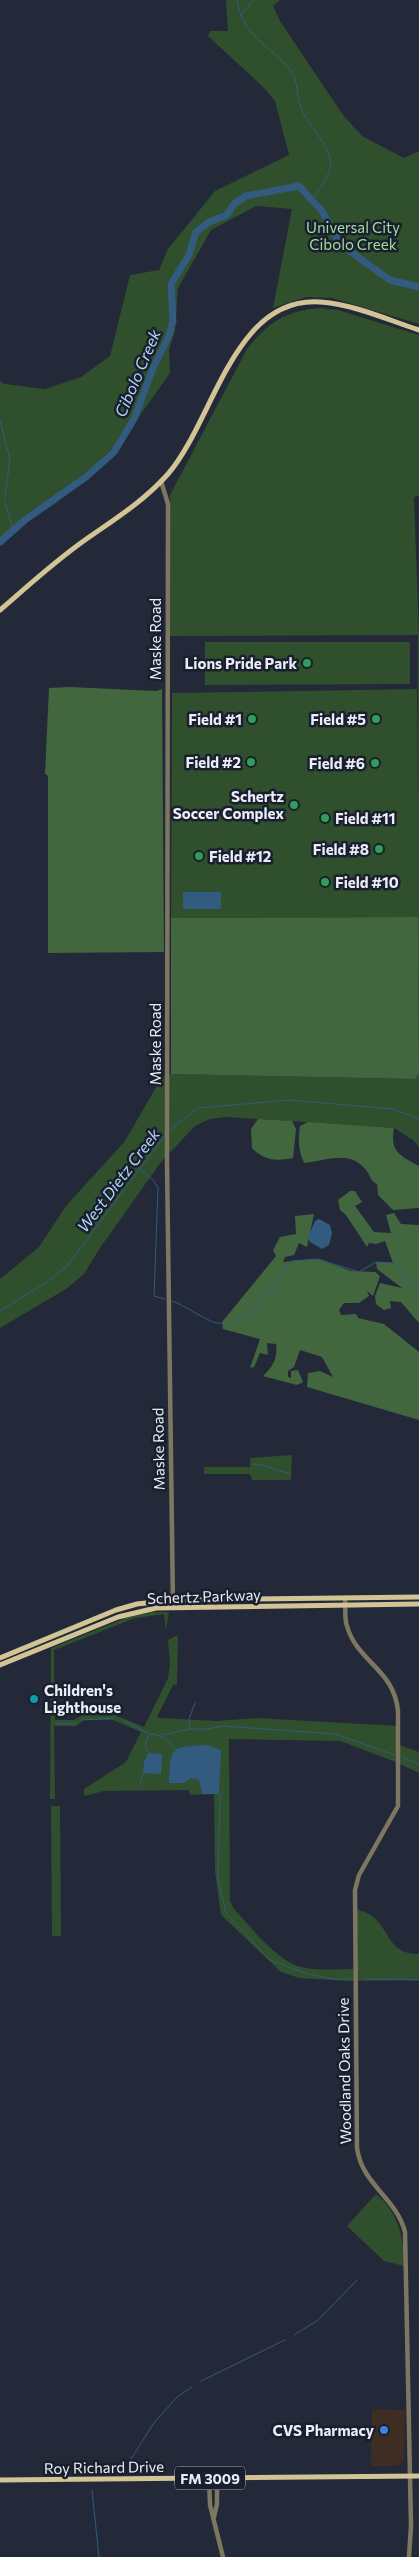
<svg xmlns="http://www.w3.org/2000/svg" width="419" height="2557" font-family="Commissioner,sans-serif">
  <rect width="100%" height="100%" fill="#232938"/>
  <path fill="#3d2d22" d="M372,2409L405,2410L404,2461L397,2466H371Z"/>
  <path fill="#2f4f2d" d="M226,0H280L273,6L280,21L343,115L362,136L404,158L419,151V324L332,298L306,297L273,308L292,209L256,206L211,230L178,288L175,331L169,350L170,373L126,435L56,503L13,531L0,543V381L5,384L45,389L81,377L110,356L130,275L159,270L168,249L215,191L289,155L275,101L263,87L208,36L210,31H228Z
    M320,308L338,310L419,335V496L414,497L419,635V998L417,917L171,918L172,693L417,689L418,821V635L170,636V495L247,349C269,322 285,311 320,308Z
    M205,642H410V684L205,685Z
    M171,1074L416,1079L417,1075H419V1147L413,1140L394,1128L227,1117L210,1119L195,1126L161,1162L100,1248L84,1274L66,1289L0,1328V1279L39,1247L66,1206L125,1141L155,1089L164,1076Z
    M292,1455L291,1480H252L250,1474H204V1467H250V1458Z
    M151,1612H169L166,1630L164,1614L135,1618L54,1650L55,1720H74L84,1714L115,1715L144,1727L168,1678L170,1664L168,1640L178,1635L177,1684L173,1685L157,1717L159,1718L217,1721L256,1718L398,1726L399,1745L419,1752V1773L393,1761L340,1741L229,1739L230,1901L234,1909C251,1927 277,1961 301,1967C318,1971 338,1969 356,1969L355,1909C393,1916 381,1955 419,1954V1980L348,1981L299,1978L281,1972L221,1915L215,1872L214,1794L190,1795L189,1790L104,1791L84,1796V1789L126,1762L141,1732L113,1720H84L76,1726H54L55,1799H50L51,1648L126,1618Z
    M51,1806H60L61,1936H52Z
    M376,2194C399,2213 404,2237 404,2266L384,2261L347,2226Z"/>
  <path fill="#42673f" d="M69,687L157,691L162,689L164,952L48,953V776L45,774L49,688Z
    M418,917L419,1075H417L416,1079L171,1074V918Z
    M258,1119L292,1121L296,1129L293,1158C276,1161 265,1161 252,1148L251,1129Z
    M308,1122L394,1128C390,1152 399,1155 419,1166V1208L393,1210L378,1195L377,1184C369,1180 371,1176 366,1170C349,1149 327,1161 304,1163C298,1150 298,1140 300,1126Z
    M350,1191H355L362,1202L355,1206L374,1232L391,1233L386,1215L394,1213L401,1224L419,1225V1323L401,1302L390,1301L391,1308L384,1310L376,1304L375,1296L380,1283L402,1288L377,1269L376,1262L393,1263L385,1241L376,1244L369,1243L367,1247L346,1215L340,1210L338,1200Z
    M314,1214L307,1247L299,1243L294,1255L285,1257L283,1262L318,1259L351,1271L375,1272L380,1276L373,1296L367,1291L369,1296L359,1303H344L339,1310L341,1315L356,1314L358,1318L384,1324L419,1352V1420L307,1387L308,1373L320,1371L333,1377L322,1357L300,1350L294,1367L288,1371V1377L291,1378V1371L298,1370L303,1382L297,1385L263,1376C273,1367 278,1358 276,1344L267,1343L268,1355L260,1353L254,1367L250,1368L260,1339L223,1329L222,1322L276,1256L273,1250L280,1237L296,1234L295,1216Z"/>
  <path fill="#335b80" d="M183,892H221V909H183Z
    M319,1219L330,1225L332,1233L329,1245L322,1249L310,1242L308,1237L315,1221Z
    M207,1745L221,1750L219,1794H202L199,1780L191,1778L184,1783H169C170,1746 171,1747 207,1745Z
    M148,1753L162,1754L161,1774L143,1773L144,1762Z"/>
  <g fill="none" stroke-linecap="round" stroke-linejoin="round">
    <path stroke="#335b80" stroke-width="1" d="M237,0C243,38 270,44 291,71C298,80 297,97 301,108C308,126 335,150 330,169C327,179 318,190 313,199
      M240,16L254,0
      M0,421L10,459L5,497
      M5,502L13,531
      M168,1131L198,1108L289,1100L393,1109L419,1119
      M141,1170L153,1180L158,1188L154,1296L165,1299
      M172,1301C185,1305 206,1321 217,1323C250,1328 274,1283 291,1261L318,1259L359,1272L376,1262L393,1263L419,1291
      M0,1311L47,1282L67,1266L166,1134
      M253,1464C267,1464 276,1472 290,1473
      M82,1720L114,1718
      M124,1721L150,1734L158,1735
      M56,1724L76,1723
      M190,1729L189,1719L195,1703
      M157,1735L165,1738L177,1750
      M162,1735L191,1729H208L223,1726L335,1734L395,1755
      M148,1752L145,1745L149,1735
      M402,1757L419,1764
      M139,1786L143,1773
      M220,1794L218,1879L226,1913L270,1960L305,1973L333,1979H351
      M364,1979L419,1980
      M294,2335L318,2320L357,2280
      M201,2381L285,2340
      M103,2469L105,2466L125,2463L131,2459L154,2423L177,2397L192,2387
      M92,2490L99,2557"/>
    <path stroke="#335b80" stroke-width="7" d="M0,542L25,520L86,477L114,452L134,419L153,368L168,338L173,321L171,284L189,255L196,232L209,222L227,215L234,204L246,196L299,186L322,211L338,240L348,250L390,280L419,287"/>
    <path stroke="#7d7660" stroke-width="4.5" d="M161,481L168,504L167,1163L173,1607
      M345,1599C346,1607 344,1618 347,1626C357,1662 394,1669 398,1711V1806L359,1875L355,1890L357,2148C362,2185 396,2197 405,2232L411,2526L409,2557
      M209,2478L210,2505L223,2557
      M214,2517L217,2504V2478"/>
    <path stroke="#d2c495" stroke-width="5" d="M0,610C28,586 55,561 85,540C115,519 144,501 168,474C214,421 233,296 320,302C353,304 388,320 419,330
      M0,1658L116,1610L137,1604L173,1600L419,1597
      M0,1665L118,1617L156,1608L419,1604
      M0,2480L419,2476"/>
  </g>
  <g fill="#2e9e5b" stroke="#1a1f2e" stroke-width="2">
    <circle cx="307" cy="663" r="5"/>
    <circle cx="252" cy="719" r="5"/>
    <circle cx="376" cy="719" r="5"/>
    <circle cx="251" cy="762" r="5"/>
    <circle cx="375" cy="763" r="5"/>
    <circle cx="294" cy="805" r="5"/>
    <circle cx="325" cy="818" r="5"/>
    <circle cx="379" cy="849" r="5"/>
    <circle cx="199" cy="856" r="5"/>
    <circle cx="325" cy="882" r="5"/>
  </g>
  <circle fill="#0f9aa8" stroke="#1a1f2e" stroke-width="2" cx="34" cy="1699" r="5"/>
  <circle fill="#3f7fe0" stroke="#1a1f2e" stroke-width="2" cx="384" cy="2430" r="5"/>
  <g text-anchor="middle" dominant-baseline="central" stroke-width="5" stroke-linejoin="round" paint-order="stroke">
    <rect fill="#1a1f2e" stroke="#acb0bc" stroke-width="1" x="175" y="2466.5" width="70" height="23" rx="4"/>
    <g font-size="14" font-weight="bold" fill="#ebeef9">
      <text x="210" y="2478">FM 3009</text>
    </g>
    <g font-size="15" fill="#a2dd9d" stroke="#1a1f2e">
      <text x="353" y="227">Universal City<tspan x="353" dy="17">Cibolo Creek</tspan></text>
    </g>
    <g font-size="15" fill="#ebeef9" stroke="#1a1f2e">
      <text transform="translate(155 639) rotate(-90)">Maske Road</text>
      <text transform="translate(155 1044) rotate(-90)">Maske Road</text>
      <text transform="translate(158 1449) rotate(-91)">Maske Road</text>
      <text transform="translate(204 1596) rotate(-2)">Schertz Parkway</text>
      <text transform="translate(344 2071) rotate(-91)">Woodland Oaks Drive</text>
      <text transform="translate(104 2467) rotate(-1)">Roy Richard Drive</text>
    </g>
    <g font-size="15" font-weight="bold" fill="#ebeef9" stroke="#1a1f2e" text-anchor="end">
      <text x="297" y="663">Lions Pride Park</text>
      <text x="242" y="719">Field #1</text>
      <text x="366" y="719">Field #5</text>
      <text x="241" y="762">Field #2</text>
      <text x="365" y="763">Field #6</text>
      <text x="284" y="796">Schertz<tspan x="284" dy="17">Soccer Complex</tspan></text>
      <text x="335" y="818" text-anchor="start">Field #11</text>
      <text x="369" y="849">Field #8</text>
      <text x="209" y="856" text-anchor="start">Field #12</text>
      <text x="335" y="882" text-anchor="start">Field #10</text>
      <text x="44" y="1690" text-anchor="start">Children's<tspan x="44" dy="17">Lighthouse</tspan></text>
      <text x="374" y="2430">CVS Pharmacy</text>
    </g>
    <g font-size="16" font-style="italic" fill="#b2d7fa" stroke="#1a1f2e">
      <text transform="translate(137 373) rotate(-67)">Cibolo Creek</text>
      <text transform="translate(118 1180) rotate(-53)">West Dietz Creek</text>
    </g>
  </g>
</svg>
